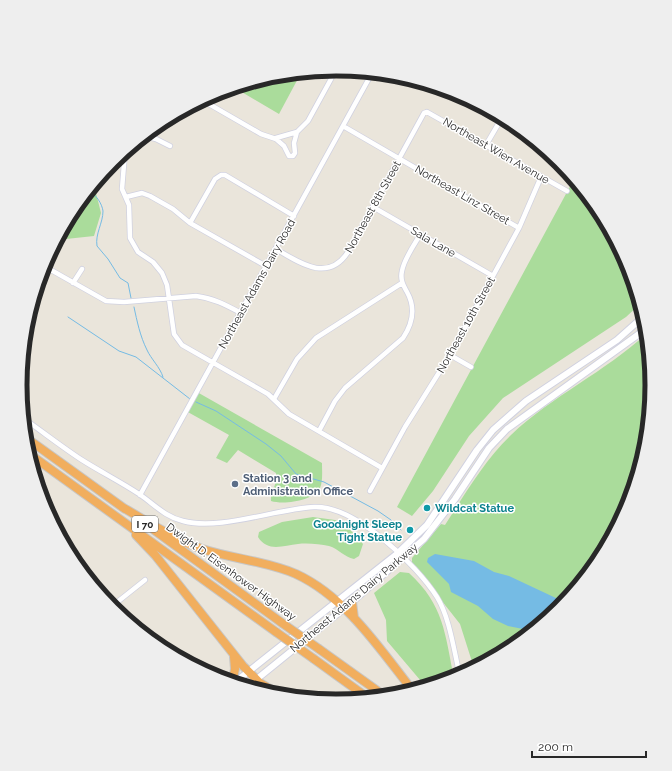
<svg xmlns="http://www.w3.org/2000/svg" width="672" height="771" font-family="Raleway,sans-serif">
  <rect width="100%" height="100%" fill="#eae5db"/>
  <path fill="#aadc9b" d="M301,73L279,114L235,88L275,76Z
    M574,179L599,210L628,265L640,304L626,317L503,398L469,436L433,491L412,516L397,507Z
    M94,185L101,213L94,236L66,239L61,232L73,210Z
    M647,333L652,386L646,447L628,507L599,561L559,609L511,648L474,668L460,624L412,563V558L441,524L445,525C465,494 484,461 511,435C552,396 605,372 647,333Z
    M197,392L322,463C322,470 323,482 320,488C313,501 284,505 271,501C270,491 278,485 276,473L238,450L227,463L216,458L229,435L186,411Z
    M313,517L335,520L344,523L363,544L359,556L354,559C344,557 339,549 329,546C320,544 307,543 298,544C284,545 268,553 258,537L259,532L282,522Z
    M400,572L409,573C444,605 445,634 454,678L426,687L387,641L386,620L374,593Z"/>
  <path fill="#75bbe4" d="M435,554L474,561L494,572L509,576L558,599H568L559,609L533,631L508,626L493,619L478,606L451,592L449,584L427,562L428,558Z"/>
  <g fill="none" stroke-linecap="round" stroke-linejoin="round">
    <path stroke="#75bbe4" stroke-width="1" d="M88,192C96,193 102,204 103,211C103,223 95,234 97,246L108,259L120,278L128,283L131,298
      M134,307C137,321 140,336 147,350C151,359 160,367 163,377
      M68,317L119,351L136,357L190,399
      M196,402L216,411L266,444L281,456L296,474L324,482L378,511L391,520L401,530"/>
    <defs>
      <path id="street" d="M202,100L261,134L276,139L284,146L289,156H293L295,153L294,143L297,132L308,121L331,79L334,70
        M427,112L567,191
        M343,126L519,228
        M144,136L156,139L170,146
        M276,138L297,132
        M486,145L500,121
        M125,152L122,189L129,205L130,238L138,252L153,262L162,273L167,285L174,334L182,345L268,394L289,414L382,468
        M126,197L142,193L150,196L173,209L190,223L266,266
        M373,207L493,276
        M190,223L215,179L221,175H225L294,216
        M276,249C300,263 328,283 348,252L424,113L427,112
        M44,266L106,301L124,302L196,296C213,298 226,305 241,313
        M73,283L82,269
        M450,355L471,367
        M274,399L297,359L316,338L402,283
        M23,418C43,432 62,447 82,460C101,472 121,482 139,494C154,504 165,517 183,521C220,531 275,509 314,507C355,505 417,565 437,597C450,618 454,652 460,676
        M319,431L335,401L345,388L403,338C413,323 416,308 407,292C403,285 400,279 402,271C404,259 414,245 420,235
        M370,491L405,427L450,355L519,228L541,177
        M140,495L372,73
        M111,607L145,580"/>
      <path id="secondary" d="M234,683L398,553L427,525L477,450L493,430L526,401L617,340L644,316
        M247,687L352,602L424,539L455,499L489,448L507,429L639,334L646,326"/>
      <path id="highway" d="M25,437L125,509
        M28,453L276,632
        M122,507C148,522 174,539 202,549C233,559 266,561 296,574C346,597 380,649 413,691
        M154,530L282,623
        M136,535L155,555L243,666L260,683L282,696
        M352,602L354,618
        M319,649L386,697
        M314,659L368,698
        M232,683L235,669L234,657"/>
    </defs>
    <use href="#street" stroke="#d0d1e0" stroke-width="6"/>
    <use href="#secondary" stroke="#d0d1e0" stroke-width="8"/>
    <use href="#highway" stroke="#c7c7c7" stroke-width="10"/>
    <use href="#street" stroke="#fff" stroke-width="4.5"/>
    <use href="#secondary" stroke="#fff" stroke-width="6"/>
    <use href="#highway" stroke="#f1ae5e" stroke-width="8"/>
    <defs>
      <path id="highway-bridge" d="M282,623L319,649
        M276,632L314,659"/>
    </defs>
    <use href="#highway-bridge" stroke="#c7c7c7" stroke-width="10" stroke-linecap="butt"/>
    <use href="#highway-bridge" stroke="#f1ae5e" stroke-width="8"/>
  </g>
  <circle fill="#5c6f8a" stroke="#fff" stroke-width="1.5" cx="235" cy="484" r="4"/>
  <g fill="#0f9aa8" stroke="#fff" stroke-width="1.5">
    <circle cx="427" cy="508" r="4"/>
    <circle cx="410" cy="530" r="4"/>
  </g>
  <g text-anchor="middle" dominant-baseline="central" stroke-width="3" stroke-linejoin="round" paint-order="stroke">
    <rect fill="#fff" stroke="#686868" stroke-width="1" x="132" y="516" width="26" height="16" rx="3"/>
    <g font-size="10" font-weight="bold" fill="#282828">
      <text x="145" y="524">I 70</text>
    </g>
    <g font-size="11" fill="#282828" stroke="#fff">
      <text transform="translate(496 151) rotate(30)">Northeast Wien Avenue</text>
      <text transform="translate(462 195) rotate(30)">Northeast Linz Street</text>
      <text transform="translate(373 207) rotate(-61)">Northeast 8th Street</text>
      <text transform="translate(433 242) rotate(30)">Sala Lane</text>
      <text transform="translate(257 284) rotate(-61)">Northeast Adams Dairy Road</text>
      <text transform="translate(466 325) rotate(-61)">Northeast 10th Street</text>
      <text transform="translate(231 572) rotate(36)">Dwight D. Eisenhower Highway</text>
      <text transform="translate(354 598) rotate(-40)">Northeast Adams Dairy Parkway</text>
    </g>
    <g font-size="11" font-weight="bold" fill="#4e5e75" stroke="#fff" text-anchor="start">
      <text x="243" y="478">Station 3 and<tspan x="243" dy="13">Administration Office</tspan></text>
    </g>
    <g font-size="11" font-weight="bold" fill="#0d838f" stroke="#fff" text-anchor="start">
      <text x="435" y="508">Wildcat Statue</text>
      <text x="402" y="524" text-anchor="end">Goodnight Sleep<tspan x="402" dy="13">Tight Statue</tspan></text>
    </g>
  </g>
  <path d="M0 0H672V771H0ZM27 385a309 309 0 1 1 618 0a309 309 0 1 1-618 0Z" fill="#eee" fill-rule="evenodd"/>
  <path fill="none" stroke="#282828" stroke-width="5" d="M27 385a309 309 0 1 1 618 0a309 309 0 1 1-618 0Z"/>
  <path d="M532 751v6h114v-6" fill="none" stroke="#282828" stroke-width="2"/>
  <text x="538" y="751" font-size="12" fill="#282828" stroke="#ffffff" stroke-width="3" paint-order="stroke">200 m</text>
</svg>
